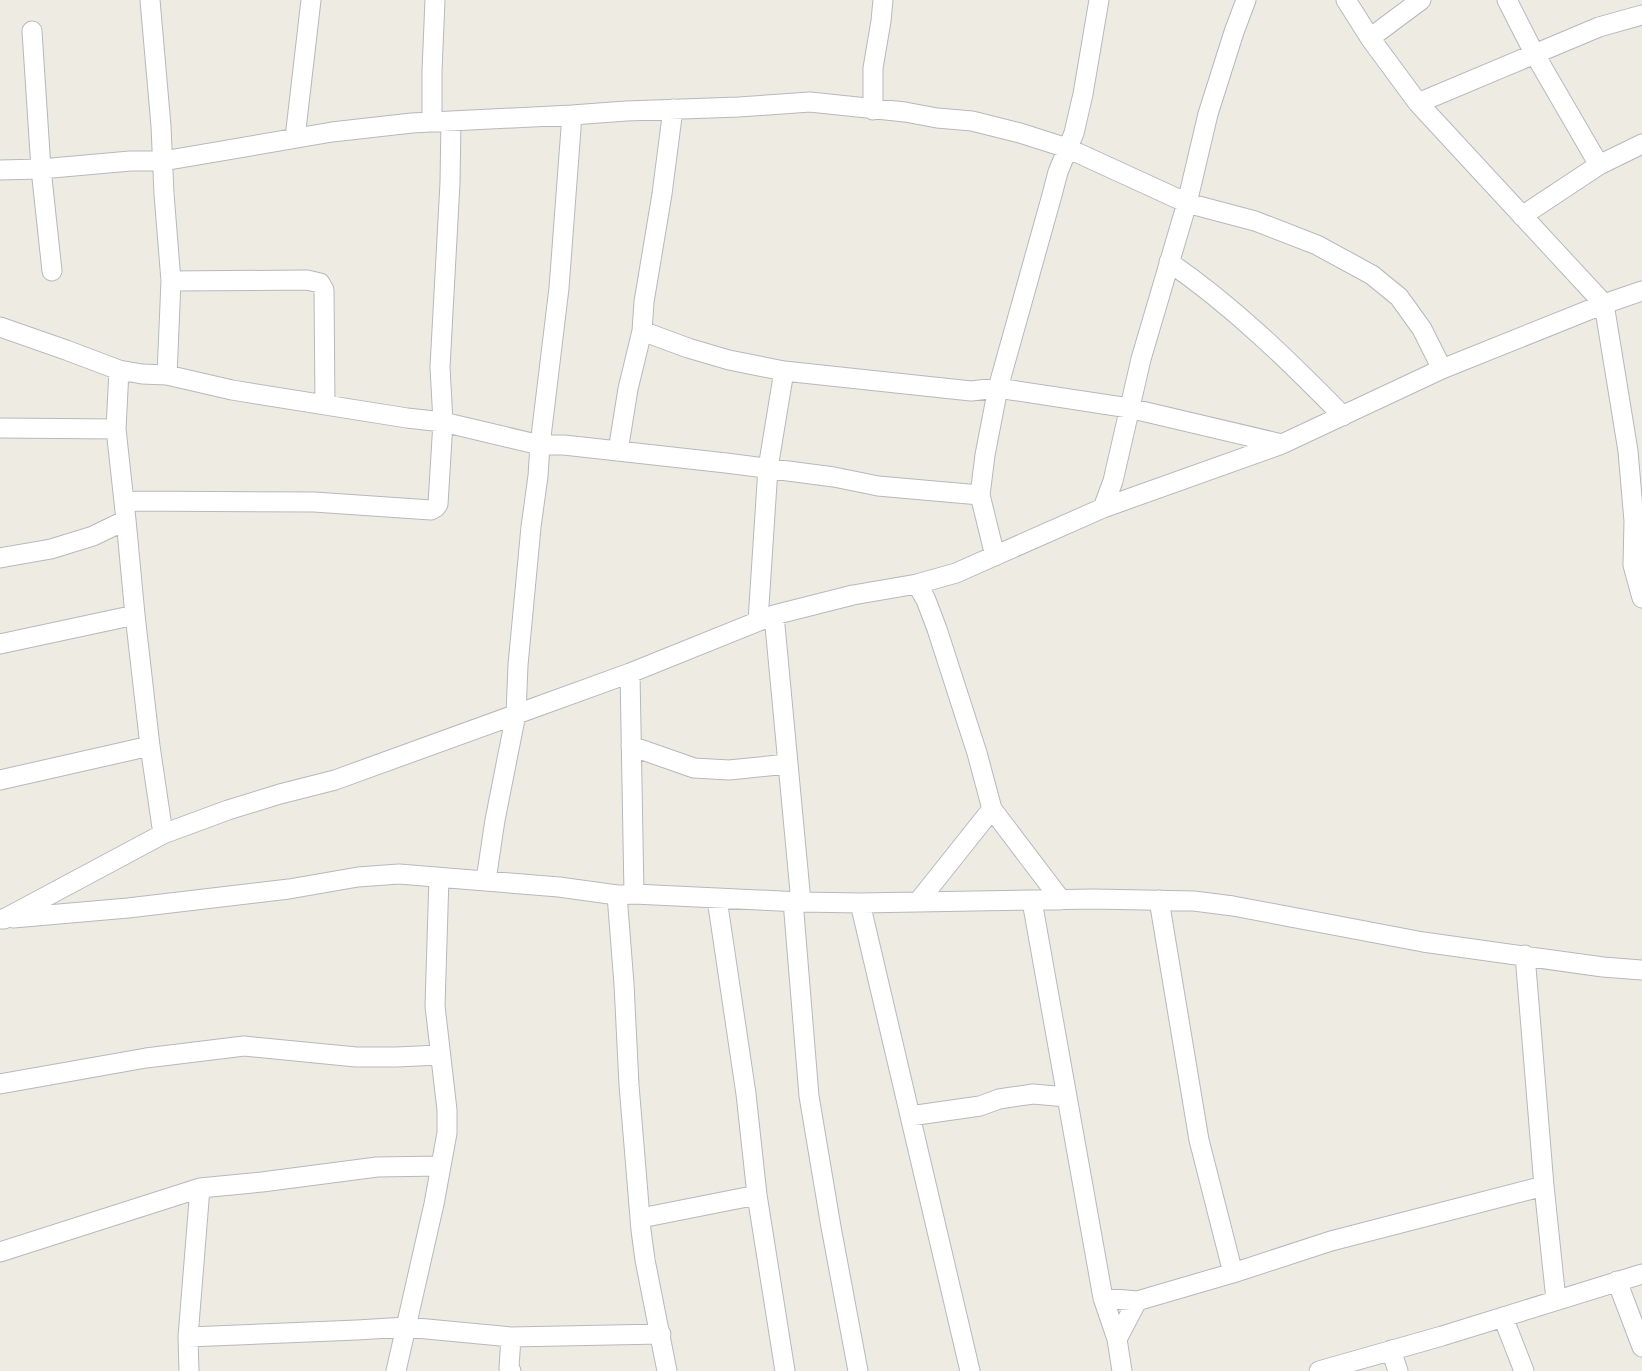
<svg xmlns="http://www.w3.org/2000/svg" width="1642" height="1371" font-family="'PT Sans Narrow',sans-serif">
  <rect width="100%" height="100%" fill="#eeebe3"/>
  <g fill="none" stroke-linecap="round" stroke-linejoin="round">
    <defs>
      <path id="street" d="M150,0L161,126L164,194L171,281L167,375
        M1346,0L1370,38L1418,103L1604,304L1628,451L1634,521L1633,565L1642,598
        M1507,0L1534,53L1599,165
        M32,31L41,169L52,271
        M1370,38L1421,0
        M1418,103L1599,27L1642,15
        M873,110V68L881,21L883,0
        M432,122V71L435,0
        M295,138L311,0
        M0,170L41,169L130,161H163L332,132L412,123L572,115L626,111L739,107L810,102L905,112L937,118L972,121L1020,133L1067,148L1187,203L1255,221L1317,245L1372,275L1399,297L1422,329L1442,369
        M1522,216L1599,165L1642,144
        M1169,262C1233,306 1289,361 1343,416
        M171,281L307,280L320,283L324,290L325,405
        M0,327L66,350L119,370L116,429L126,520L135,615L150,746L163,834
        M642,331L688,348L729,360L784,371L971,391L998,388L1129,408L1282,444
        M119,370L142,374L167,375L232,390L407,418L443,422L540,445H564L726,463L834,477L878,486L980,495
        M0,428L116,429
        M618,451L628,389L642,331L644,302L662,194L673,109
        M124,501L314,502L431,510L436,507L438,504L443,422L440,367L450,183L451,121
        M1103,508L1113,481L1141,359L1187,203L1208,114L1234,32L1246,0
        M995,556L980,495L985,455L998,388L1052,195L1058,172L1074,133L1083,94L1099,0
        M0,558L51,549L93,536L126,520
        M917,584L926,600L937,629L977,753L992,809L1061,900
        M774,615L801,902
        M758,621L768,468L784,371
        M0,644L135,615
        M630,673L634,894
        M631,746L694,768L729,770L788,764
        M0,780L150,746
        M486,880L495,820L516,714L518,665L531,527L538,476L540,445L559,288L572,115
        M617,895L624,984L629,1085L641,1230L645,1260L667,1371
        M717,899L746,1094L757,1195L785,1371
        M1159,900L1199,1140L1233,1273
        M793,901L809,1096L831,1227L858,1371
        M1032,901L1103,1298L1117,1339L1122,1371
        M918,902L992,809
        M860,903L970,1371
        M13,918L128,908L289,889L358,877L399,874L559,887L617,895L634,894L801,902L860,903L1094,899L1194,901L1233,906L1423,942L1603,967L1642,970
        M0,919H4L163,834L228,810L280,794L335,780L630,673L774,615L853,595L917,584L956,573L1103,508L1282,444L1442,369L1604,304L1642,291
        M1525,955L1544,1186L1556,1300
        M0,1084L146,1058L244,1046L356,1057H396L440,1055
        M910,1116L980,1106L999,1099L1033,1094L1067,1097
        M641,1218L757,1195
        M0,1252L200,1188L262,1182L377,1167L440,1166
        M1617,1281L1642,1347
        M1103,1298L1137,1301L1233,1273L1331,1241L1544,1186
        M1503,1317L1524,1371
        M188,1337L357,1330L406,1327L511,1337L661,1334
        M511,1337L509,1368L511,1371
        M1117,1339L1137,1301
        M1391,1350L1398,1371
        M189,1371L188,1337L200,1188
        M396,1371L434,1204L447,1133V1110L435,1006L439,877
        M1319,1371L1442,1336L1642,1274"/>
    </defs>
    <use href="#street" stroke="#b5b9bd" stroke-width="21"/>
    <use href="#street" stroke="#fff" stroke-width="19"/>
  </g>
</svg>
